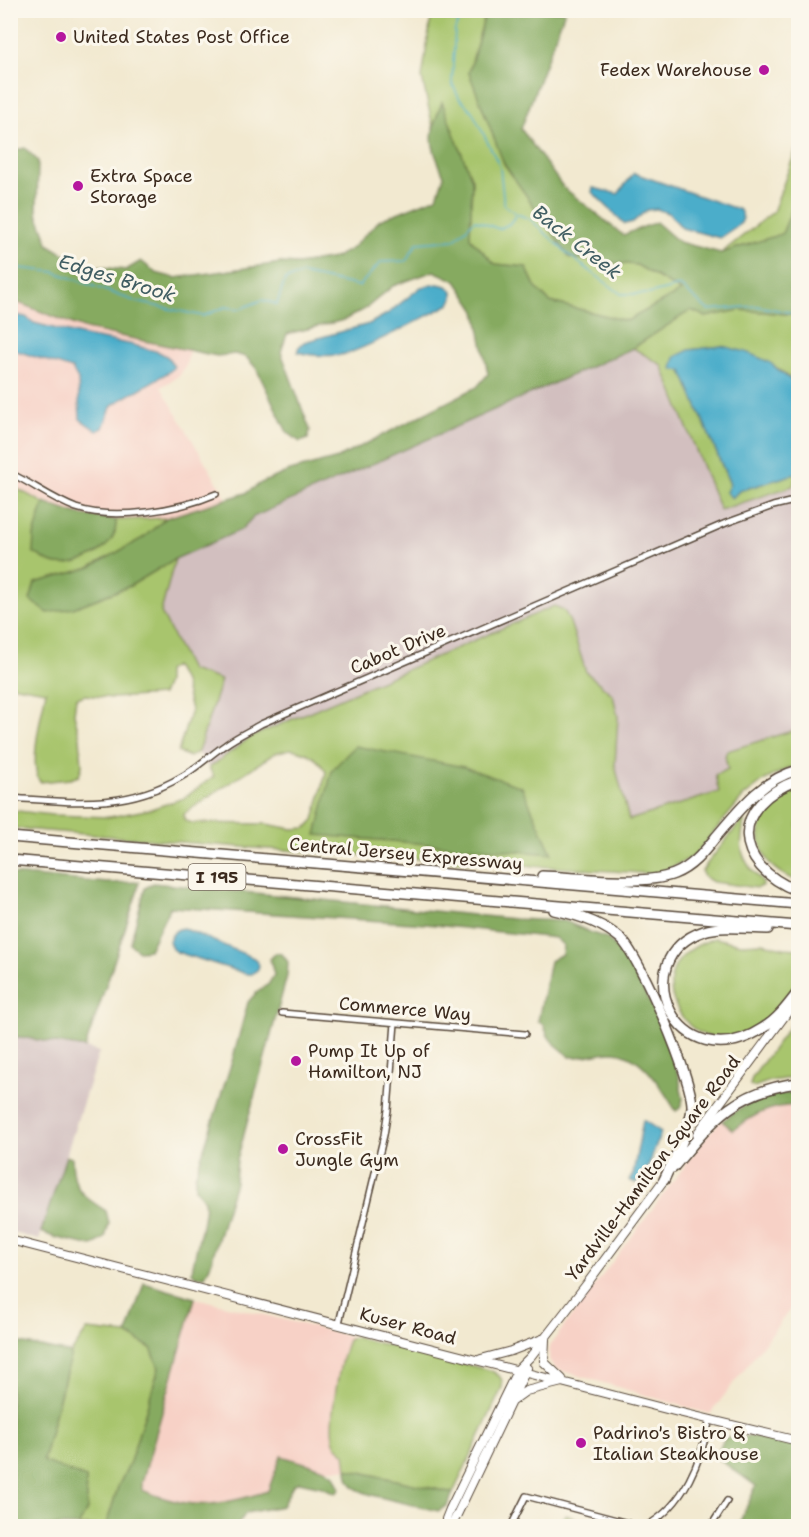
<svg xmlns="http://www.w3.org/2000/svg" width="809" height="1537" font-family="'Shantell Sans',sans-serif">
  <rect width="100%" height="100%" fill="#fbf7ec"/>
  <filter id="ink" filterUnits="userSpaceOnUse"><feTurbulence type="fractalNoise" baseFrequency=".0167" numOctaves="2"/><feDisplacementMap in="SourceGraphic" scale="12" xChannelSelector="R" yChannelSelector="G"/><feConvolveMatrix kernelMatrix="1 2 1 2 8 2 1 2 1" color-interpolation-filters="sRGB"/></filter>
  <filter id="wash" filterUnits="userSpaceOnUse"><feTurbulence type="fractalNoise" baseFrequency=".008" numOctaves="4" result="noise"/><feDisplacementMap in="SourceGraphic" scale="24" xChannelSelector="R" yChannelSelector="G"/><feGaussianBlur stdDeviation="1.35" result="paint"/><feColorMatrix in="noise" values="0 0 0 0 0 0 0 0 0 0 0 0 0 0 0 0 0 1.4 0 .05"/><feComposite in="paint" operator="in"/></filter>
  <g filter="url(#wash)">
    <rect width="100%" height="100%" fill="#f2e9d0"/>
    <path fill="#f7d1c6" d="M10,300L86,329L189,350L186,365L180,375L161,387L227,499L195,510L166,518L141,520H108L77,514L53,506L11,485Z
      M784,1105H798V1299L710,1414L556,1369L549,1360L550,1345L711,1131L721,1121L733,1130L755,1114Z
      M195,1298L354,1337L348,1340L343,1351L334,1397L332,1436L336,1446L345,1454L347,1469H325L313,1467L281,1456L268,1491L233,1502L201,1506L168,1500L142,1490V1482Z"/>
    <path fill="#d2bfbf" d="M633,348L662,365L720,510L798,485V747L712,806L613,833L549,616L214,776L198,752L221,680L190,670L161,612L175,559L241,530L253,517Z
      M10,1037H20L85,1048L99,1052L39,1240L11,1232Z"/>
    <path fill="#a8c56d" stroke="#727846" stroke-width="1.5" fill-rule="evenodd" d="M432,11H486L469,73L570,258L637,265L682,291L627,321L550,302L536,288L526,267L495,264L470,238L472,180L442,103L433,127L422,78Z
      M798,144V194L782,234L721,253L773,212Z
      M691,309L706,317L740,310L798,315V382H794L779,369L722,346L689,350L673,369L682,371L730,485L726,492L732,498L739,491L798,473L793,486L720,510L662,365L633,348Z
      M10,485L44,503L34,536L115,533L116,520L166,518L143,538L89,568L35,583L73,608L130,586L175,559L161,612L190,670L221,680L198,752L190,757L178,752L191,710L184,682L174,666L167,671V682L162,695L112,698L85,695L76,698L74,714L80,737L82,766L79,776L70,779L40,782C28,765 42,713 46,691L11,685Z
      M554,606L564,610L570,622L586,672L613,695L618,717L615,765L629,820L719,792L715,775L728,769L725,756L727,751L798,729V766L789,768L765,780L743,797L693,857L657,874L253,848L11,828L10,810L52,815L110,817L151,809L184,798L214,776L209,768L251,737ZM290,749C307,751 317,757 326,772L314,820L306,828L293,829L266,824L192,823L185,820L183,815L193,807L275,753Z
      M798,788V882C790,878 778,873 771,865C746,835 765,798 798,788Z
      M742,820L744,821C741,842 738,851 751,869C756,875 761,878 763,885L757,888L713,882L703,876L702,871L706,865Z
      M715,938L740,944L763,943L784,948L798,949C798,958 801,972 798,981C797,986 791,992 788,996C782,1003 777,1012 770,1018C758,1029 732,1040 715,1038C688,1034 666,1002 672,975C676,955 698,944 715,938Z
      M798,1014V1077L770,1081L754,1087L750,1085L752,1078Z
      M87,1330L127,1334L151,1348L159,1368L130,1462L118,1487L106,1526H78L87,1510L43,1461L71,1353Z
      M354,1337L489,1370C499,1374 505,1379 501,1390L453,1493L347,1469L345,1454C342,1451 337,1448 335,1444C326,1428 341,1357 348,1340Z
      M565,1515L601,1526H556Z"/>
    <path fill="#86aa60" stroke="#606a3f" stroke-width="1.5" d="M486,11H565L521,129L563,187L623,235L656,222L679,242L721,253L782,234L798,194V315L740,310L706,317L691,310L633,348L253,517L241,530L175,559L130,586L73,608L48,613L30,600L35,583L89,568L143,538L166,518L246,493L261,483L290,471L338,458L477,387L488,374L476,311L456,281L434,271L393,286L365,309L344,320L287,334L281,352L310,430L308,439L300,442L287,432L256,368L246,357L235,354L217,356L86,329L11,300V151L25,148L38,161L37,213L49,245L83,265L126,270L141,261L156,273L175,278L281,263L298,264L334,258L351,249L380,220L437,197L444,176C429,140 428,139 442,102L472,180L470,238L495,264L526,267L536,288L550,302L627,321L681,291L637,265L570,258L504,164L469,73Z
      M44,503L77,514L116,520C116,525 116,530 114,534C107,554 69,571 50,562C44,560 39,555 33,552L34,536Z
      M355,746L464,767L522,787L552,854L316,835L332,770Z
      M11,874L107,883L139,882L137,893L85,1048L20,1037H11Z
      M153,883L514,919L565,921L592,933L607,938L627,961L653,1008L679,1077L683,1099L680,1108L676,1111C662,1089 642,1052 612,1052C598,1052 585,1058 570,1057C557,1044 549,1044 544,1025L538,1021L550,961L562,954L563,945L555,938L426,924L170,907L149,950L139,951L130,944L145,888Z
      M276,953L282,954L288,962L287,976L237,1160L235,1182L210,1266L205,1276L197,1277L192,1273C193,1256 208,1212 204,1201C202,1196 198,1193 195,1189V1176L233,1058L248,1002L256,993L268,985L274,975L270,959Z
      M798,1092V1105C770,1106 756,1113 733,1130L722,1121L739,1109L763,1096Z
      M66,1156L72,1158C73,1190 80,1194 106,1211L109,1223L105,1238L92,1246L54,1237L41,1232Z
      M144,1283L195,1298L142,1482V1490C192,1511 217,1507 268,1491L281,1456L325,1469L334,1475L340,1489L336,1493L322,1487L299,1482L293,1485L282,1506L246,1513L238,1524V1526H106L118,1487L130,1462L159,1368L151,1348L127,1334Z
      M10,1341L71,1353L43,1461L86,1478L87,1510L78,1526H11Z
      M753,1436L798,1446V1526H738L756,1486L717,1458L720,1447L725,1438H737Z
      M347,1469L453,1493L447,1506L438,1511C422,1506 361,1496 353,1486C348,1481 347,1475 347,1469Z"/>
    <path fill="#4badca" stroke="#436c74" stroke-width="1.5" d="M634,173L740,210L743,218L741,223L720,238L682,228L670,214L657,209L647,210L633,222L625,224L592,192L593,188L618,194Z
      M438,284L447,286L453,292V298L450,304C418,320 382,341 349,353C337,357 311,356 298,352V348L304,342L369,324L387,314L421,287Z
      M10,314L26,317L34,323L84,336L129,344L159,352L168,357L174,367L169,372L112,405L103,428L97,431L80,419L78,380L72,369L11,349Z
      M722,346L746,352L769,362L793,382H798V473L739,491L732,498L726,492L730,484L682,371L672,369L675,357L689,350Z
      M183,928L254,958L259,965L258,969L252,974H247L177,952L172,949L169,941C173,933 175,929 183,928Z
      M643,1120L661,1132L648,1167L636,1183L629,1180L633,1174Z"/>
    <g fill="none" stroke-linecap="round" stroke-linejoin="round">
      <path stroke="#4badca" stroke-width="1.5" d="M464,10L455,29L452,83L459,98L472,111L500,167L504,205L517,214L530,219L570,256L621,294H649L680,286L708,310L757,306L798,314
        M10,267L55,272L137,302L203,316L225,307L240,309L262,300L277,304L285,280L302,274L359,286L381,262L406,261L417,243L454,240L475,220L499,229L509,224L517,214"/>
    </g>
  </g>
  <g filter="url(#ink)">
    <g fill="none" stroke-linecap="round" stroke-linejoin="round">
      <defs>
        <path id="street" d="M10,473C33,484 52,499 76,508C115,521 179,510 216,494
          M10,798C72,802 125,810 181,777C197,768 210,755 225,745C236,737 249,731 261,724L726,523L773,506L798,500
          M282,1013L525,1034
          M339,1323L384,1135L388,1110L395,1023
          M511,1526L526,1496L628,1523L630,1526
          M646,1526C685,1505 701,1460 710,1419
          M711,1526L727,1501"/>
        <path id="secondary" d="M697,1134L792,1006
          M10,1240L674,1411L798,1441
          M545,1339L544,1362L562,1379
          M481,1359L511,1351L545,1338
          M512,1401L526,1391L562,1382
          M446,1526V1519L450,1509L518,1369L531,1356L586,1285L666,1177
          M448,1526L453,1523L527,1368"/>
        <path id="highway" d="M798,780C729,805 732,865 798,891
          M10,837L798,904
          M10,860L798,926
          M542,876C576,877 644,886 674,874C692,867 703,853 715,838C739,810 761,780 798,770
          M554,910C578,915 603,923 621,939C641,958 693,1081 692,1107C690,1132 674,1157 664,1180
          M768,929C747,929 723,925 704,931C622,959 677,1084 763,1028C778,1019 788,1005 798,992
          M673,1168C712,1121 734,1091 798,1083"/>
      </defs>
      <use href="#street" stroke="#564739" stroke-width="8"/>
      <use href="#secondary" stroke="#564739" stroke-width="10"/>
      <use href="#highway" stroke="#564739" stroke-width="12"/>
      <use href="#street" stroke="#fff" stroke-width="5"/>
      <use href="#secondary" stroke="#fff" stroke-width="8"/>
      <use href="#highway" stroke="#fff" stroke-width="9"/>
    </g>
  </g>
  <g fill="#b5179e" stroke="#fbf7ec" stroke-width="2">
    <circle cx="61" cy="37" r="6"/>
    <circle cx="764" cy="70" r="6"/>
    <circle cx="78" cy="186" r="6"/>
    <circle cx="296" cy="1061" r="6"/>
    <circle cx="283" cy="1149" r="6"/>
    <circle cx="581" cy="1443" r="6"/>
  </g>
  <g text-anchor="middle" dominant-baseline="central" stroke-width="6" stroke-linejoin="round" paint-order="stroke">
    <rect fill="#fbf7ec" stroke="#75685c" stroke-width="1.5" x="188.5" y="864" width="57" height="26" rx="4.5"/>
    <g font-size="16" font-weight="bold" fill="#3b2a1e">
      <text x="217" y="877">I 195</text>
    </g>
    <g font-size="18" fill="#3b2a1e" stroke="#fbf7ec" text-anchor="start">
      <text x="73" y="37">United States Post Office</text>
      <text x="752" y="70" text-anchor="end">Fedex Warehouse</text>
      <text x="90" y="176">Extra Space<tspan x="90" dy="21">Storage</tspan></text>
      <text x="308" y="1051">Pump It Up of<tspan x="308" dy="21">Hamilton, NJ</tspan></text>
      <text x="295" y="1139">CrossFit<tspan x="295" dy="21">Jungle Gym</tspan></text>
      <text x="593" y="1433">Padrino's Bistro &amp;<tspan x="593" dy="21">Italian Steakhouse</tspan></text>
    </g>
    <g font-size="18" fill="#3b2a1e" stroke="#fbf7ec">
      <text transform="translate(398 649) rotate(-23)">Cabot Drive</text>
      <text transform="translate(406 854) rotate(5)">Central Jersey Expressway</text>
      <text transform="translate(405 1009) rotate(5)">Commerce Way</text>
      <text transform="translate(653 1168) rotate(-53)">Yardville-Hamilton Square Road</text>
      <text transform="translate(408 1326) rotate(15)">Kuser Road</text>
    </g>
    <g font-size="20" font-style="italic" fill="#415e63" stroke="#fbf7ec">
      <text transform="translate(577 242) rotate(38)">Back Creek</text>
      <text transform="translate(117 278) rotate(17)">Edges Brook</text>
    </g>
  </g>
  <rect width="809" height="1537" fill="none" stroke="#fbf7ec" stroke-width="36"/>
</svg>
